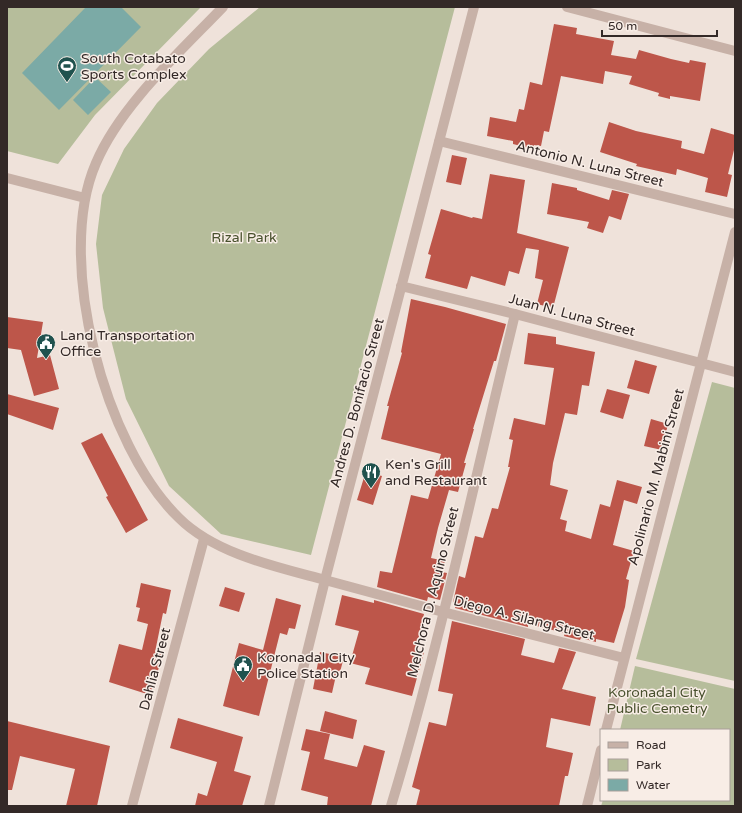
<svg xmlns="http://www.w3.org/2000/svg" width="742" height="813" font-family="'Varela Round',sans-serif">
  <rect width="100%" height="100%" fill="#efe2da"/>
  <path fill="#b6bd9b" d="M7,7H201L95,115L58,164L7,151Z
    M260,7H455L311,555L221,534L169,486L126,399L103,308L96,244L102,195L124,149L157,103L209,49Z
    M712,382L735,388V681L636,659Z
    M635,666L735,689V806H601L603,800H729V730H620Z"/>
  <path fill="#7baaa6" d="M86,7H121L141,27L59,110L22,73Z
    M95,77L111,92L88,115L73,100Z"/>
  <path fill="#bd564a" d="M554,24L577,28L576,34L614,41L611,55L636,59L639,50L671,59L689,63L690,60L706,63L700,101L670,96V99L658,96L659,93L629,84L632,76L605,71L603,84L561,76L549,132L544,131L541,146L534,145L533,149L513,144V141L487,136L490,117L516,122L519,109L524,110L530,82L542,85Z
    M609,122L636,131L682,141L681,148L704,154L711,128L735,135V146L728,174L732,175L727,197L705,192L708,178L677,169L676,175L636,166L637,164L600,152Z
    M452,155L467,158L461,185L446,182Z
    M490,174L525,180L517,233L569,247L553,308L537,304L543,280L535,278L539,250L526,248L519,274L509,271L505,286L471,276L467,289L425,278L431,255L428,254L441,209L472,218L473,217L482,219Z
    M552,183L577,188V190L609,200L612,190L629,194L621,220L609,216L603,233L587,228L589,222L547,214Z
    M411,299L445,307L506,324L496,361H494L473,429H474L464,463H466L458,492L449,490L438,528L431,558L445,561L442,572L447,573L440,600L428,597L427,601L377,587L380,571L392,573L411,495L428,499L441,454L381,439L389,406H387L402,353L401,352Z
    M7,317L43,322L37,358L50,355L59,389L34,396L21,350L7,348Z
    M528,333L556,337V344L595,352L589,386L582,385L577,415L565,413L553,463L550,485L568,490L560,519L567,521L565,531L591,539L600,504L610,507L617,480L642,487L637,504L624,500L613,545L634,551L626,579L629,580L625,607L614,643L596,639V642L581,638L580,640L564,636L565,633L528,624V627L455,608L456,604L453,602L459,576L465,578L475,536L483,538L492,508L498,509L510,467H508L513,440L509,439L514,418L545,425L554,368L524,364Z
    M635,360L657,366L649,394L627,388Z
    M607,389L630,395L623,419L600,412Z
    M7,394L59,408L53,430L7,414Z
    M651,419L668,424L662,450L644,446Z
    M102,433L148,520L126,533L106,497L108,496L81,443Z
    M366,471L382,476L373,505L357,500Z
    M141,583L171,590L166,614L163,613L155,652L163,655L150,695L109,682L119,644L142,650L148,624L137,621L140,608L136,607Z
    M225,587L245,593L239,612L219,606Z
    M342,595L374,603V600L424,614L416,650L424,652L412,696L365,684L370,668L350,663L359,631L335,625Z
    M276,598L301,605L295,629L289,628L287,635L280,633L259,716L223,706L239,643L263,650Z
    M452,621L525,639L521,655L554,663L559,648L576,652L562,689L596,697L590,726L551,718L546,747L573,753L568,776H565L559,806H416L420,790L412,787L429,722L446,726L453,694L438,691Z
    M320,652L344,657L340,672L337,671L332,693L313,689Z
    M325,711L357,720L353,739L320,731Z
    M178,718L243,737L234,771L251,776L242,806H195L198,793L207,796L217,762L170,748Z
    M7,721L110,746L97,806H66L75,769L20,756L12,790H7Z
    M306,729L330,734L324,759L357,767L364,745L385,751L371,806H327L328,797L301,790L310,752L301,750Z"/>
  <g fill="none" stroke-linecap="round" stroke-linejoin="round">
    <path stroke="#c7b1a7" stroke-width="10" d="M325,580L443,612L624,658
      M132,806L204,539
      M391,806C440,644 475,478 515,314"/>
    <path stroke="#c7b1a7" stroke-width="10" d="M223,7C180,52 120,106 96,163C54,259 105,447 179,518C215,554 277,567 325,580
      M567,7L735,51
      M439,141L735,214
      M7,178L85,198
      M401,286L515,314L735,372
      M606,730L735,232
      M269,806L325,580L474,7
      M587,806L601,750"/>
  </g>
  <defs>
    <symbol id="stadium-pin" viewBox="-11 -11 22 30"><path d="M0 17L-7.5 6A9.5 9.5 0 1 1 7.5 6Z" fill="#20524e" stroke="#f8ede6"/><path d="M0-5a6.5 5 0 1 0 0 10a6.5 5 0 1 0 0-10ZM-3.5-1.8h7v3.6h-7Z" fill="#fff"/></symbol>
    <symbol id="civic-pin" viewBox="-11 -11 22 30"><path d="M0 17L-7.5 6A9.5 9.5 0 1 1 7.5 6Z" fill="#20524e" stroke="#f8ede6"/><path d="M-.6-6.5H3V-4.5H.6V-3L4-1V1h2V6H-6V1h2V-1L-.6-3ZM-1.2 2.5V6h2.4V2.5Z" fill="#fff"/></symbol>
    <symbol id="restaurant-pin" viewBox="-11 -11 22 30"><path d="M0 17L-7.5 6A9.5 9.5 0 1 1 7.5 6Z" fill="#20524e" stroke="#f8ede6"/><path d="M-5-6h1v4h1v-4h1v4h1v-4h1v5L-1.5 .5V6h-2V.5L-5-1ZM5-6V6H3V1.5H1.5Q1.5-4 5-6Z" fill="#fff"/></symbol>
  </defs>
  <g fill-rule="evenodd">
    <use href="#stadium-pin" x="56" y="55" width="22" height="30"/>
    <use href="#civic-pin" x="35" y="332" width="22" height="30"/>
    <use href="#restaurant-pin" x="360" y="461" width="22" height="30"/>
    <use href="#civic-pin" x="232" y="654" width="22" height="30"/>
  </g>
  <g text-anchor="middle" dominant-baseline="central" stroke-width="3" stroke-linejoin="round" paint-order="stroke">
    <g font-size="14" fill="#332927" stroke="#f8ede6" text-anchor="start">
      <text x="81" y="58">South Cotabato<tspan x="81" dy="16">Sports Complex</tspan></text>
      <text x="60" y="335">Land Transportation<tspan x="60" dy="16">Office</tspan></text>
      <text x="385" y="464">Ken's Grill<tspan x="385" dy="16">and Restaurant</tspan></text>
      <text x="257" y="657">Koronadal City<tspan x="257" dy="16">Police Station</tspan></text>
    </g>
    <g font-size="14" fill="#332927" stroke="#f8ede6">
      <text transform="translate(590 164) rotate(14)">Antonio N. Luna Street</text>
      <text transform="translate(572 315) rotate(15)">Juan N. Luna Street</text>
      <text transform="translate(357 403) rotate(-75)">Andres D. Bonifacio Street</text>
      <text transform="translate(656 477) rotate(-75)">Apolinario M. Mabini Street</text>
      <text transform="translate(433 592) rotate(-76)">Melchora D. Aquino Street</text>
      <text transform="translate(524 618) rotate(14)">Diego A. Silang Street</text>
      <text transform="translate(155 669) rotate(-75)">Dahlia Street</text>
    </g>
    <g font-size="14" fill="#48502d" stroke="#f8ede6">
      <text x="244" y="237">Rizal Park</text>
      <text x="657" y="692">Koronadal City<tspan x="657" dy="16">Public Cemetry</tspan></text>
    </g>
  </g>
  <rect width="742" height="813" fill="none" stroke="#332927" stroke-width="16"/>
  <rect x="600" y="729" width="130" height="72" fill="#f8ede6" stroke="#a99f9a"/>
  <rect x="608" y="742" width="20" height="6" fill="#c7b1a7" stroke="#a99f9a"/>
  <text x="636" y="749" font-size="12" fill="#332927">Road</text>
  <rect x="608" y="759" width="20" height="12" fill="#b6bd9b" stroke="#a99f9a"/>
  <text x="636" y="769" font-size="12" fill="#332927">Park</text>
  <rect x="608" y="779" width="20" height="12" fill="#7baaa6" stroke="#a99f9a"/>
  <text x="636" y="789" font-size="12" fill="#332927">Water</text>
  <path d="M602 30v6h115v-6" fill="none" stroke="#332927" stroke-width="2"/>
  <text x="608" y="30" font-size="12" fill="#332927" stroke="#f8ede6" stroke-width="3" paint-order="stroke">50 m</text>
</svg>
